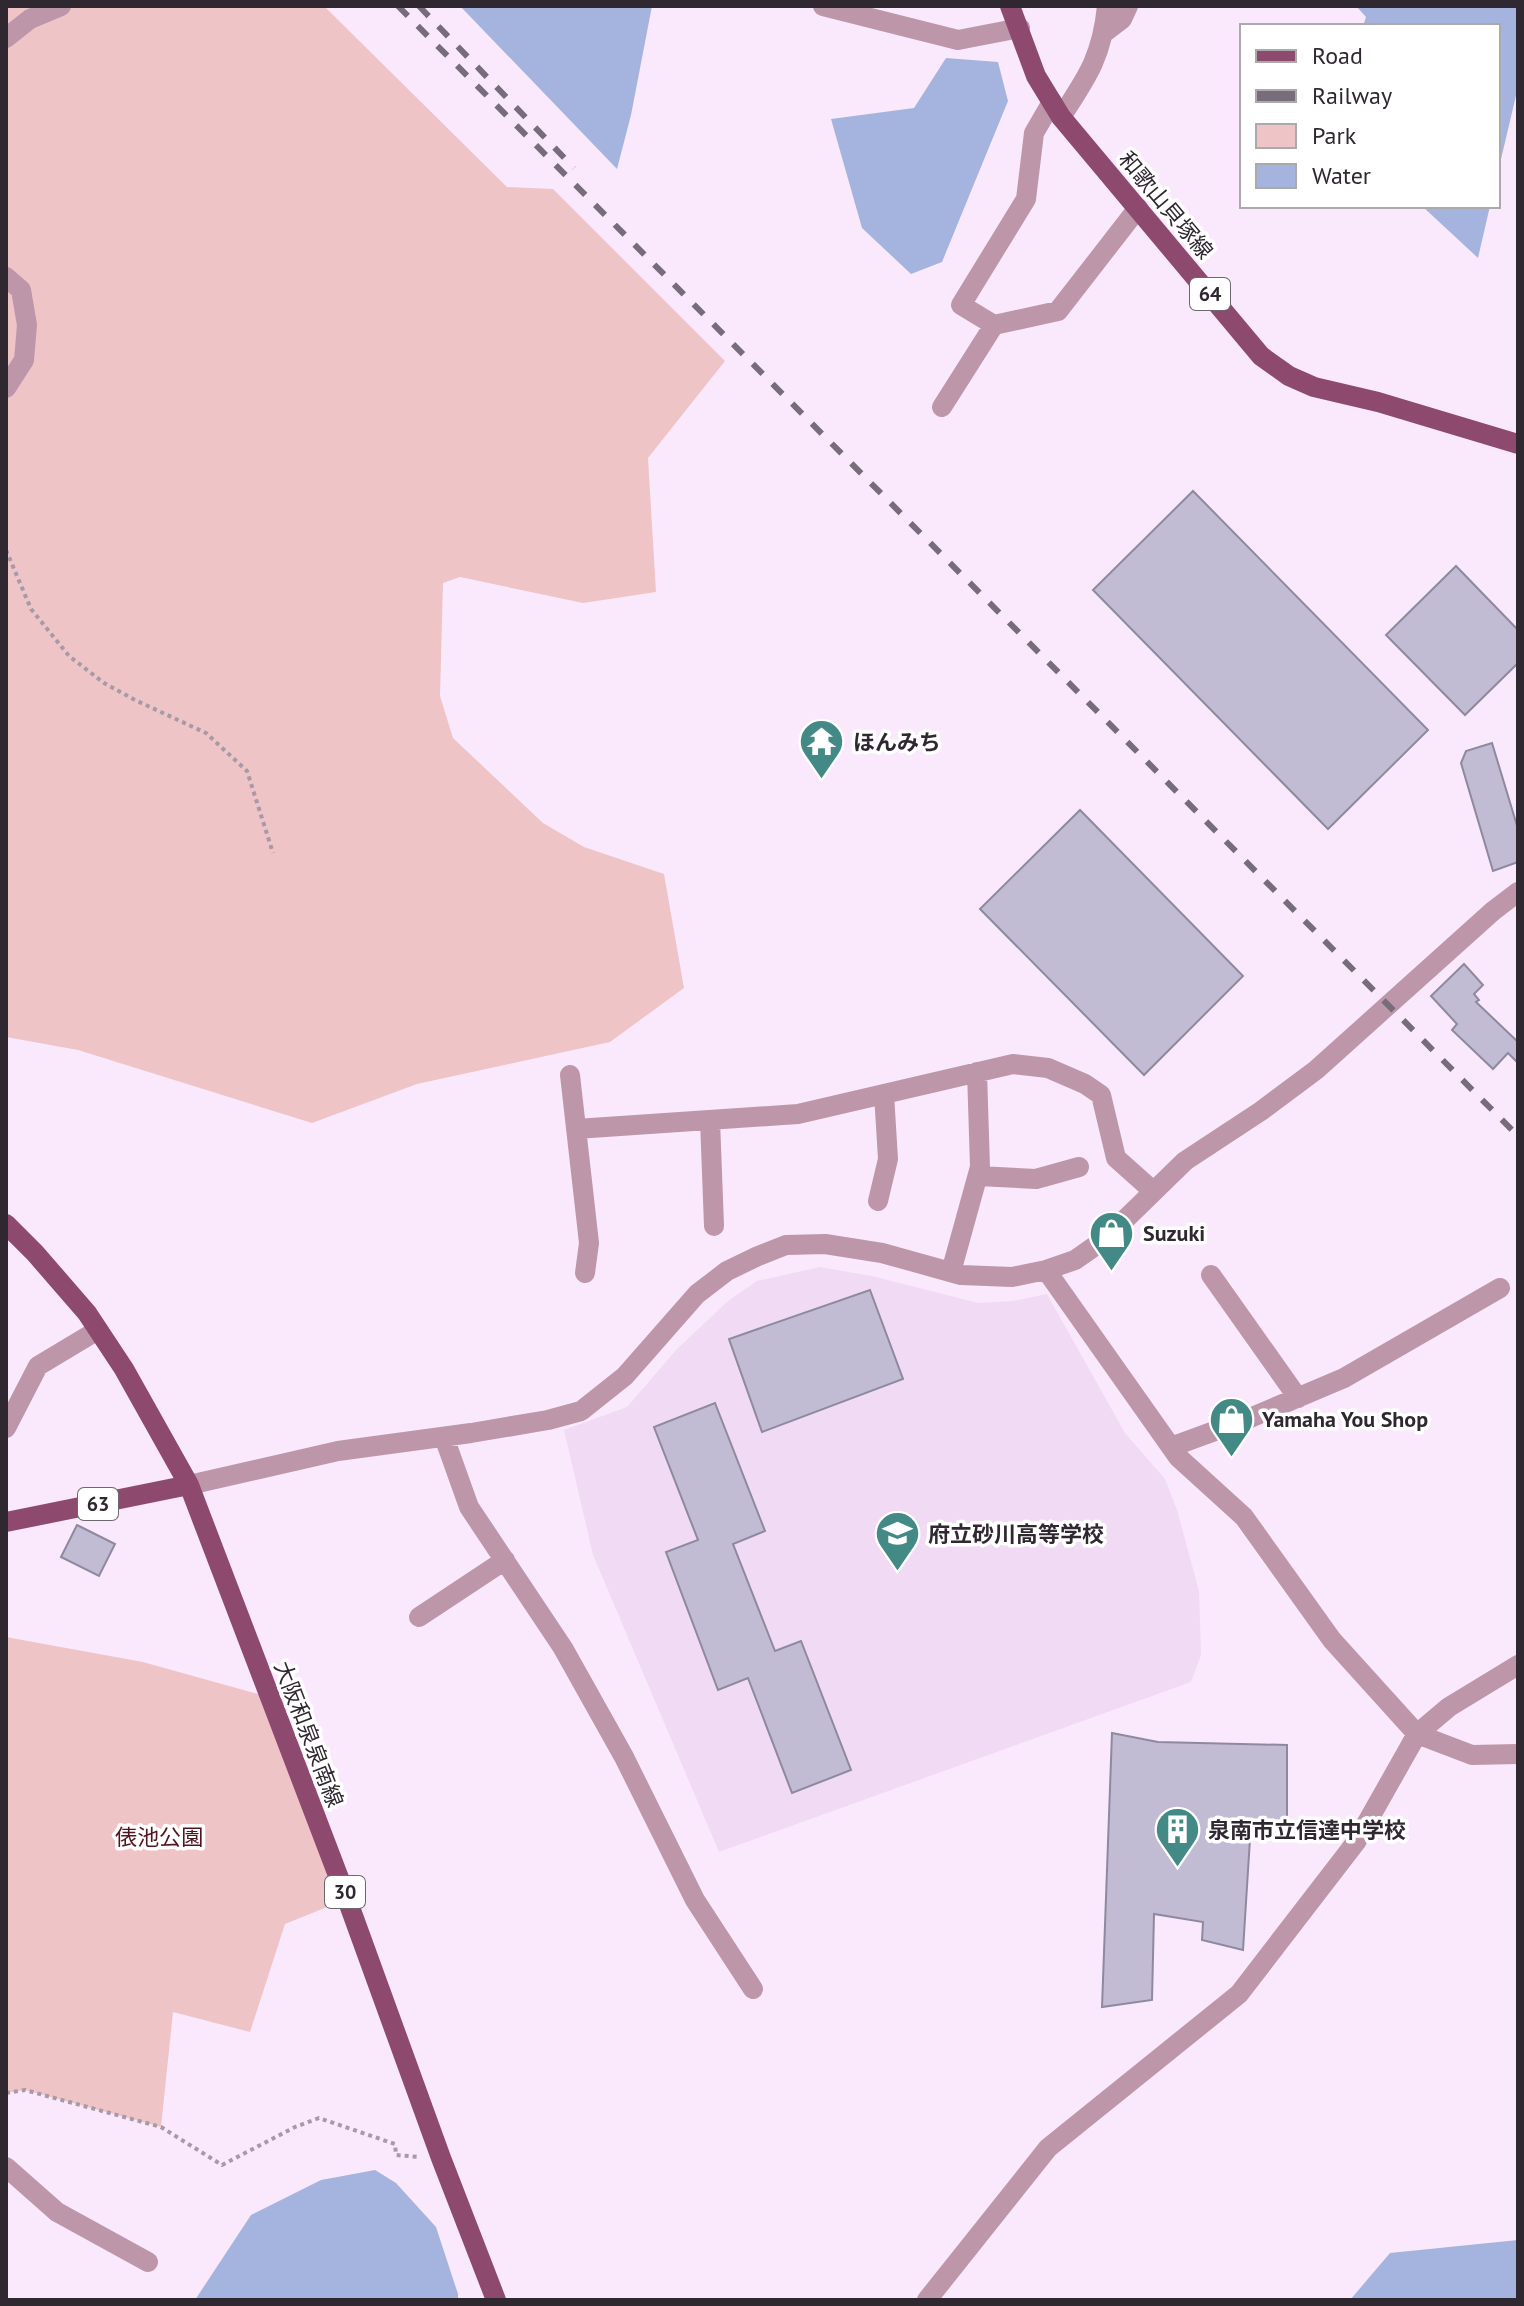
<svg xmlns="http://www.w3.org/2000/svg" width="1524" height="2306" font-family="'PT Sans','Noto Sans JP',sans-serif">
  <rect width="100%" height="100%" fill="#fae9fd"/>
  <path fill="#f0daf4" d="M820,1267L872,1276L978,1303L1013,1301L1047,1294L1125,1433L1165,1479L1177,1510L1199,1591L1201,1655L1191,1682L719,1852L593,1555L564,1430L627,1407L677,1349L728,1301L757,1281Z"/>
  <path fill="#efc4c7" d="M6,6H324L507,187L553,189L725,361L648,458L656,592L583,603L460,577L443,583L440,696L453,738L543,823L584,847L664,874L684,988L610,1042L417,1084L312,1123L78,1050L6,1037Z
    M6,1637L143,1662L269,1697L347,1899L285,1924L250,2032L173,2012L161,2127L25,2090L6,2093Z"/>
  <path fill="#a5b4de" d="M460,6H652L631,115L617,169Z
    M1356,6H1518V87L1498,172V26H1363L1366,17Z
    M946,58L998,62L1008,101L942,262L911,274L862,228L831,119L914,108Z
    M1422,206H1490L1478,258Z
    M375,2170L396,2183L436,2227L458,2294V2300H195L251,2215L321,2180Z
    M1518,2240V2300H1350L1390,2253Z"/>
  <path fill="#c1bcd3" stroke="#8e899f" stroke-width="2" d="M1193,491L1428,730L1328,829L1093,590Z
    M1456,566L1518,630V663L1465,715L1386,635Z
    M1492,743L1518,829V862L1493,871L1461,763L1466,751Z
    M1080,810L1243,976L1144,1075L980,909Z
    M1464,964L1483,985L1474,994L1479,1000L1476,1002L1518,1042V1063L1508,1053L1493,1069L1452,1030L1457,1024L1431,996Z
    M870,1290L903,1379L762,1432L729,1339Z
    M715,1403L765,1531L733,1544L775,1651L801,1641L851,1770L792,1793L748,1678L718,1690L666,1552L698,1540L654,1427Z
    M77,1525L115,1544L99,1576L61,1557Z
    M1112,1733L1158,1742L1287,1745V1822L1251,1823L1243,1950L1202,1940L1203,1922L1154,1914L1152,2000L1102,2007Z"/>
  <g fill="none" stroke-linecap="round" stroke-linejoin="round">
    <path stroke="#a699a8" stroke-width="4" stroke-dasharray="4 4" stroke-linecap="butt" d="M6,550L31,609L69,656L104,683L135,700L206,733L247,771L273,853
      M6,2093L25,2090L161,2127L222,2165L295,2127L319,2118L395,2144L396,2155L419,2157"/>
    <path stroke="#be96a9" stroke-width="20" d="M823,6L958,40L1020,28
      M1105,32L1122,19L1128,6
      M6,38L30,19L61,6
      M1052,102L1034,133L1026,199L961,305L994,325L1058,311L1138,208
      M1061,117C1088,76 1102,56 1107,6
      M6,277L21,290L27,325L24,360L6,388
      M942,407L994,325
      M570,1075L589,1243L585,1273
      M710,1120L714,1226
      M576,1129L798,1114L1013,1064L1048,1068L1085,1084L1101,1095L1116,1158L1153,1191
      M978,1176L1036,1179L1079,1167
      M878,1201L888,1159L884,1094
      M1046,1270L1178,1457L1244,1517L1332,1640L1417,1734L1472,1755L1518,1754
      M951,1272L980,1167L977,1072
      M1211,1275L1298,1398
      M6,1428L38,1366L98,1330
      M444,1437L469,1507L563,1648L624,1757L695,1900L753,1989
      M1171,1447L1250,1418L1344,1378L1500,1288
      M189,1485L338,1451L471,1433L548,1420L581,1411L625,1376L697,1294L727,1271L758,1256L786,1245L825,1244L882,1253L961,1275L1012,1277L1046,1270L1075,1260L1105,1239L1185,1161L1261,1111L1316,1070L1493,911L1518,892
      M419,1617L505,1560
      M6,2167L57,2212L148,2262
      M927,2300L1048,2148L1239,1994L1356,1842L1417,1734L1449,1707L1518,1665"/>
    <path stroke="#8e496f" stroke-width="20" d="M1010,6L1036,76L1061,117L1261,356L1289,376L1314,387L1378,402L1518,444
      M6,1224L35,1253L87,1313L124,1369L189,1485L347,1899L441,2158L496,2300
      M6,1522L189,1485"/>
    <path stroke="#776c79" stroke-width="6" stroke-dasharray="14 14" stroke-linecap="butt" d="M398,6L1518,1136
      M419,6L574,168"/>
  </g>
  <defs>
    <symbol id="temple-pin" viewBox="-11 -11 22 30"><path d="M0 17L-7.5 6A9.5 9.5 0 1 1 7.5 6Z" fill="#438a87" stroke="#fff"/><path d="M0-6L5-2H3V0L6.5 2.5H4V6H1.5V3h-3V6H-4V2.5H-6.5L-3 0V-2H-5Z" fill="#fff"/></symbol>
    <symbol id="shop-pin" viewBox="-11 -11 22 30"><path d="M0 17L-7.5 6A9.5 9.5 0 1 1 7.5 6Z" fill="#438a87" stroke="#fff"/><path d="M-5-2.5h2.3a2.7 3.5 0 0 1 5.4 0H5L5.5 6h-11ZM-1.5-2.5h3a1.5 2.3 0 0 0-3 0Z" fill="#fff"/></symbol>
    <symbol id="school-pin" viewBox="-11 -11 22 30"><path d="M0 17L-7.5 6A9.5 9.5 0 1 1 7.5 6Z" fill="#438a87" stroke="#fff"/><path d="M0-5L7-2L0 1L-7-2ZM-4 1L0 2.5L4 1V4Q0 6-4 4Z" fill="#fff"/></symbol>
    <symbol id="building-pin" viewBox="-11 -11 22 30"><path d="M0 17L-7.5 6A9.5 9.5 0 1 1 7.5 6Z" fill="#438a87" stroke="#fff"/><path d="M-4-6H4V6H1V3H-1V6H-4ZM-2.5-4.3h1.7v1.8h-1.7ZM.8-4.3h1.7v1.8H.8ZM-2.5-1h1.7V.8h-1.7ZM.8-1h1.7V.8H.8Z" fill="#fff"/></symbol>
  </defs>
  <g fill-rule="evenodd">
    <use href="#temple-pin" x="796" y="716" width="51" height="69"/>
    <use href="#shop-pin" x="1086" y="1208" width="51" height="69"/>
    <use href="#shop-pin" x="1206" y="1394" width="51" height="69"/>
    <use href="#school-pin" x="872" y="1508" width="51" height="69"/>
    <use href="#building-pin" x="1152" y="1804" width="51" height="69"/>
  </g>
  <g text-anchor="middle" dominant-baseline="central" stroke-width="7" stroke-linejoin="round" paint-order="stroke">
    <g fill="#fff" stroke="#6d686e" stroke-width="2">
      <rect x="1190" y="278" width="40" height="32" rx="6"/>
      <rect x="78" y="1488" width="40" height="32" rx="6"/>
      <rect x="325" y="1876" width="40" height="32" rx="6"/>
    </g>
    <g font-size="20" font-weight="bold" fill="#2f2830">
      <text x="1210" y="294">64</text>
      <text x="98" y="1504">63</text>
      <text x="345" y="1892">30</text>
    </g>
    <g font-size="22" fill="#2f2830" stroke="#fff">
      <text transform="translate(1166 205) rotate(50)">和歌山貝塚線</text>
      <text transform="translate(309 1734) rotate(69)">大阪和泉泉南線</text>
    </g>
    <g font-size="22" font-weight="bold" fill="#2f2830" stroke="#fff" text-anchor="start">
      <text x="853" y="742">ほんみち</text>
      <text x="1143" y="1233">Suzuki</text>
      <text x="1262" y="1419">Yamaha You Shop</text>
      <text x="928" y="1534">府立砂川高等学校</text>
      <text x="1208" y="1830">泉南市立信達中学校</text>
    </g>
    <g font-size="22" fill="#52141f" stroke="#fff">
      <text x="159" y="1837">俵池公園</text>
    </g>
  </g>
  <rect width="1524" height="2306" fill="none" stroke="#2f2830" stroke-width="16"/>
  <rect x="1240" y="24" width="260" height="184" fill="#ffffff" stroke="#aca9ac" stroke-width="2"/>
  <rect x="1256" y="50" width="40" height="12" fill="#8e496f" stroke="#aca9ac" stroke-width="2"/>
  <text x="1312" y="64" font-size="24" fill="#2f2830">Road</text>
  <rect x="1256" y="90" width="40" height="12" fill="#776c79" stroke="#aca9ac" stroke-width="2"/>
  <text x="1312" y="104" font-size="24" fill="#2f2830">Railway</text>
  <rect x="1256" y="124" width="40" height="24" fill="#efc4c7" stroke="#aca9ac" stroke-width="2"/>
  <text x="1312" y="144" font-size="24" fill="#2f2830">Park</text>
  <rect x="1256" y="164" width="40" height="24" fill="#a5b4de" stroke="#aca9ac" stroke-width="2"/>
  <text x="1312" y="184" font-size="24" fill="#2f2830">Water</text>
</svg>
